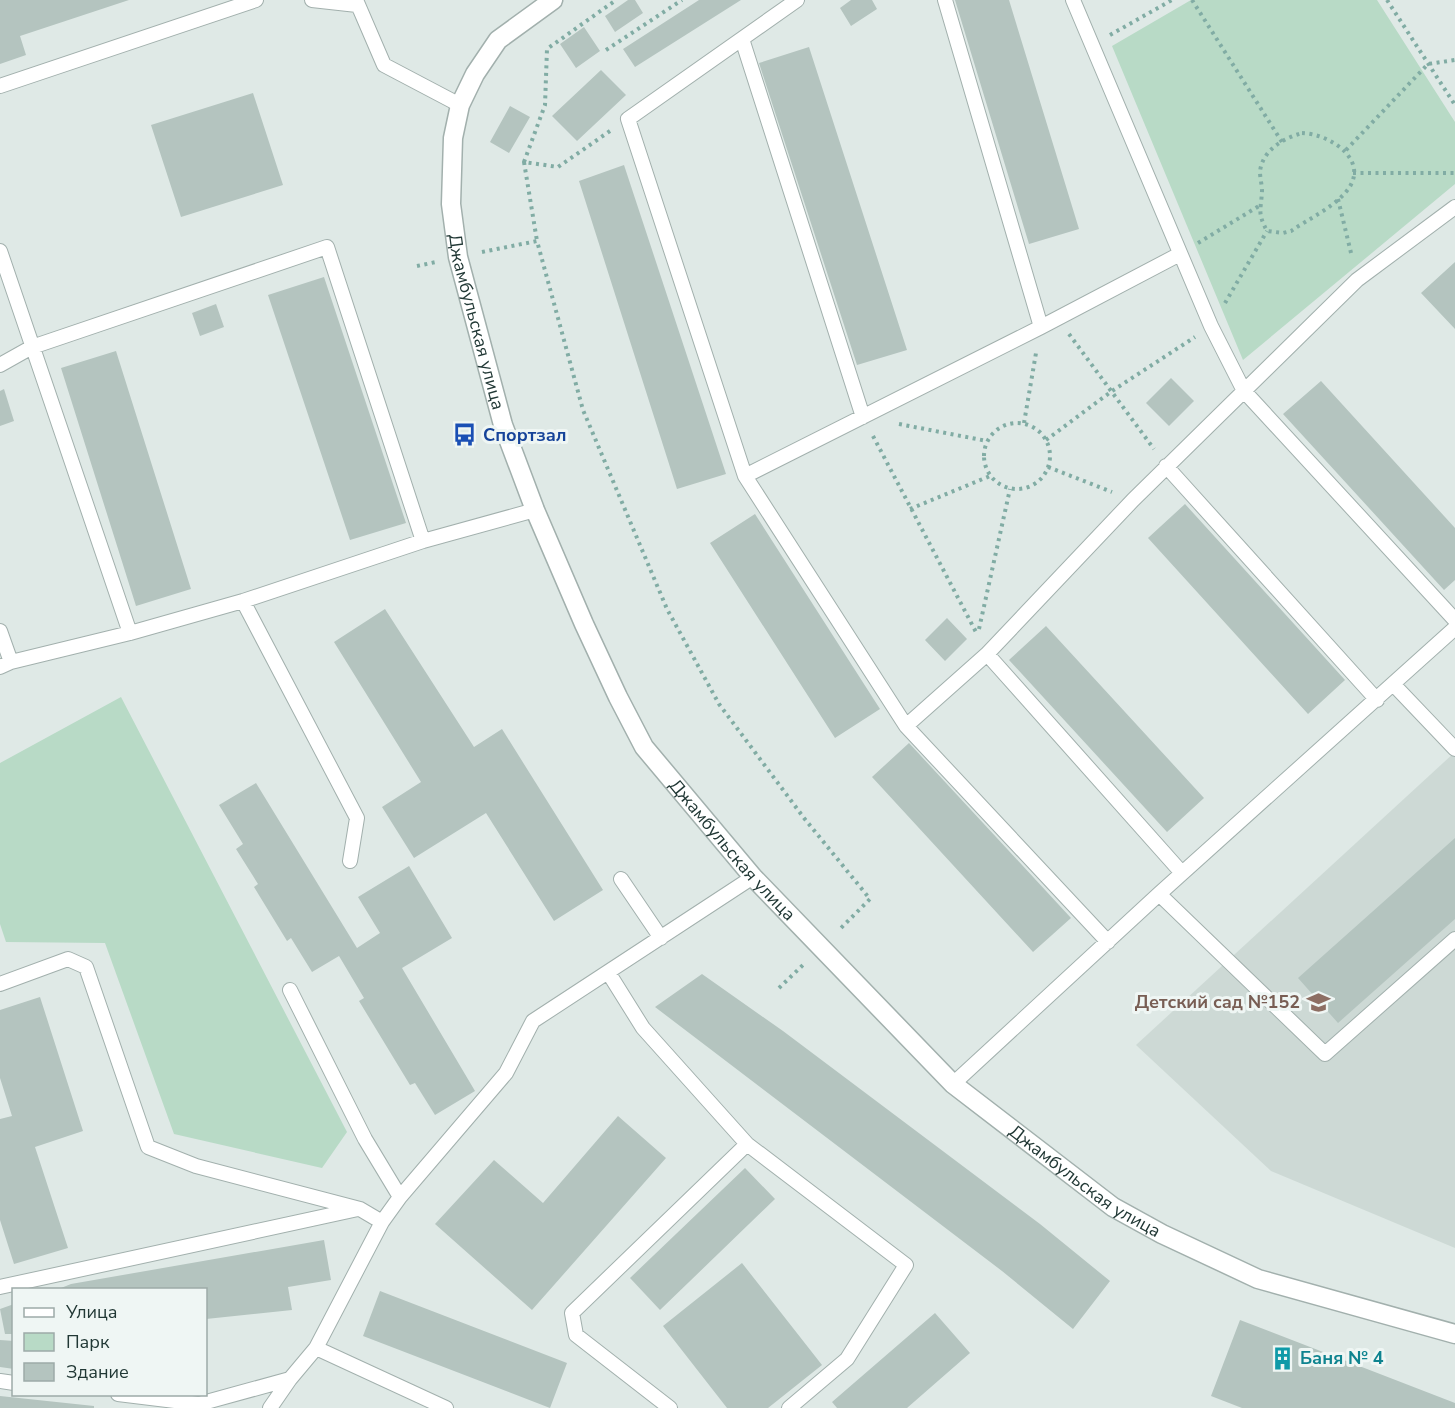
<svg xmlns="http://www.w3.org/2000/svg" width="1455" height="1408" font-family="'Nunito Sans',sans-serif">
  <rect width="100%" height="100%" fill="#dfe9e6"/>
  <path fill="#cdd9d5" d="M1455,752V1248L1271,1171L1136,1045Z"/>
  <path fill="#b8dac6" d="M1191,0H1377L1455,122V184L1243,360L1112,46Z
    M121,697L347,1132L322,1168L174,1134L105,943L6,942L0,924V763Z"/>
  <path fill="#b4c4bf" d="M0,0H129L20,36L26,55L0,64Z
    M628,0H635L643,13L615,32L605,16Z
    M699,0H741L635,67L623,49Z
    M851,0H872L877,9L851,26L840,8Z
    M955,0H1009L1079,229L1029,244Z
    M584,27L600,51L576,68L560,44Z
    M809,47L907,350L857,365L759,63Z
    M601,70L626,95L577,141L552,116Z
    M253,93L283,185L181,217L151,125Z
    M510,106L530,117L509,153L490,142Z
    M624,165L726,474L677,489L579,181Z
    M1455,262V329L1421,293Z
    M324,277L406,523L350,540L268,295Z
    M216,304L224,327L200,336L192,313Z
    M116,351L191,589L136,606L61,368Z
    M1171,378L1194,401L1169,426L1146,403Z
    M1321,381L1455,528V580L1444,590L1283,414Z
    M4,389L14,421L0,426V391Z
    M1185,504L1345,680L1308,714L1148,538Z
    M755,514L880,709L835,738L710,543Z
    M385,609L474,747L502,729L603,890L554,921L486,813L414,858L382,807L421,782L334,642Z
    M947,618L967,639L945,661L925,640Z
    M1046,626L1204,798L1167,832L1009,660Z
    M909,743L1071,918L1033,952L872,777Z
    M256,783L357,948L380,933L358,897L409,866L452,938L402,968L475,1091L435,1115L415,1083L410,1085L359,1001L364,998L339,956L312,972L291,938L287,941L254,887L258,884L236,849L243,844L219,805Z
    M1455,838V919L1338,1023L1298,978Z
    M702,974L783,1031L1040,1224L1110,1281L1073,1329L1002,1271L655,1007Z
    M40,997L83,1131L35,1147L68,1248L14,1264L0,1220V1119L12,1116L0,1078V1010Z
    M618,1116L666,1158L532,1310L435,1224L494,1160L543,1203Z
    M745,1168L775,1199L660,1310L630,1278Z
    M324,1240L331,1280L288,1287L292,1310L206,1319V1290H56L71,1284Z
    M742,1263L822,1365L768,1408H727L663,1326Z
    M380,1291L567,1363L550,1408L363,1336Z
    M14,1304V1334H5L0,1309Z
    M935,1313L970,1353L907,1408H837L832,1402Z
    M1240,1320L1455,1403V1408H1242L1211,1396Z
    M0,1340L14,1341V1369L0,1367Z
    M0,1396L94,1406V1408H0Z"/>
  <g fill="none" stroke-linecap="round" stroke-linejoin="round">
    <defs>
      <path id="service" d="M312,0L357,5
        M356,0L384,65L460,105
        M797,0L628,119L745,476L906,726L1108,942
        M945,0L1041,327
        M1073,0L1211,326L1244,391L1455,620
        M742,39L863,417
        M0,86L256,0
        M0,251L130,633
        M0,365L32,347L327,247L423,541
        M1166,466L1377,700
        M745,476L1041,327L1180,254
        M243,601L357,818L350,861
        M0,631L11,662
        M987,654L1182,873
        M0,667L11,662L130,633L243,601L423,541L535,510
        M1394,685L1455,749
        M906,726L987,654L1133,500L1357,280L1455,207
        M621,879L661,938
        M1159,894L1325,1054L1455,939
        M608,972L643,1028L747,1144L906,1265L847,1359L789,1408
        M0,984L68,959L86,967L148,1147L196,1166L360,1209L382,1222L400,1197L506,1073L533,1021L753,877
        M290,990L365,1139L400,1197
        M953,1084L1159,894L1455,628
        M382,1222L316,1348L446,1408
        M0,1287L358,1209
        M0,1381L14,1383
        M118,1394L199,1404L290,1379
        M270,1408L290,1379L316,1348
        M670,1408L576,1335L572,1313L747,1144"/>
      <g id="minor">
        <path id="s1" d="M553,0L498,40L475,74L460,105L453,138L451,204L458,257L503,425L535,510L584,624L618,697L644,747L753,877L953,1084L1113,1207L1162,1234L1258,1279L1455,1334"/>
      </g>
    </defs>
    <use href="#service" stroke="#a2b0ad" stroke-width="16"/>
    <use href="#minor" stroke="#a2b0ad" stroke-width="21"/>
    <path stroke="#81aca4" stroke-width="4" stroke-dasharray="3 4.5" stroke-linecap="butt" d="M1192,0L1282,142
      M1387,0L1455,105
      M1110,35L1172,0
      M606,50L682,0
      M610,131L558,167L524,162L545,105L547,49L616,0
      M1302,133C1331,134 1373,162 1345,193C1332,208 1307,220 1291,231L1283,233L1267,231C1257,212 1261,211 1262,191C1262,185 1260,178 1260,172C1262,150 1284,138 1302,133Z
      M1346,150L1428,64L1455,60
      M524,162L537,241
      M1353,173H1455
      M1338,199L1352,257
      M1198,243L1259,206
      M482,252L537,241L583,410L667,609L719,704L804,818L870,899L838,931
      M417,266L436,262
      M1225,303L1267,231
      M1069,334L1154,449
      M984 456a33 33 0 1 1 66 0a33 33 0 1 1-66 0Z
      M1024,423L1036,353
      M899,424L987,441
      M873,436L977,634
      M1046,440L1112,391L1195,337
      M1048,467L1112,492
      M910,509L990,476
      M979,629L1010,489
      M779,988L804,964"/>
    <use href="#service" stroke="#fff" stroke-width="14"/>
    <use href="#minor" stroke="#fff" stroke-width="18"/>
  </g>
  <defs>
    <symbol id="bus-bare" viewBox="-9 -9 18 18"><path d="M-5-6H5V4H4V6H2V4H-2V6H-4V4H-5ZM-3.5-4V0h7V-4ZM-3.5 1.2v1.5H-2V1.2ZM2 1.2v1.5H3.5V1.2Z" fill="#1a4fb4" stroke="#eff6f4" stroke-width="2.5" paint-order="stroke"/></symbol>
    <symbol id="school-bare" viewBox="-9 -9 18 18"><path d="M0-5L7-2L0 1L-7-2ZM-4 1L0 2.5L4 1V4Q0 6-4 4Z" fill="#8d6e63" stroke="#eff6f4" stroke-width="2.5" paint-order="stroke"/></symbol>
    <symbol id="building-bare" viewBox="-9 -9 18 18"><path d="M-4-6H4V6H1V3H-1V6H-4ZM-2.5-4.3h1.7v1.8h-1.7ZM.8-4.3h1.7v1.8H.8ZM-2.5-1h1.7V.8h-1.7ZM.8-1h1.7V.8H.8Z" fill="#0f9aa8" stroke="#eff6f4" stroke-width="2.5" paint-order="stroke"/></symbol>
  </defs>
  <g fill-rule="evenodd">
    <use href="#bus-bare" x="448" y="418" width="33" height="33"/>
    <use href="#school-bare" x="1302" y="986" width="33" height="33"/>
    <use href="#building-bare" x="1266" y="1342" width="33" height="33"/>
  </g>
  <g text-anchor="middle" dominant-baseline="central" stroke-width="6" stroke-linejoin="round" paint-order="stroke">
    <g font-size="18" fill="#213835" stroke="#eff6f4">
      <text stroke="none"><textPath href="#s1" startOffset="364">Джамбульская улица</textPath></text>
      <text stroke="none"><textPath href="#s1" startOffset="958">Джамбульская улица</textPath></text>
      <text stroke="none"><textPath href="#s1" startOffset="1444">Джамбульская улица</textPath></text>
    </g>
    <g font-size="18" font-weight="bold" fill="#164399" stroke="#eff6f4" text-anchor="start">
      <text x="483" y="435">Спортзал</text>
    </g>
    <g font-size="18" font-weight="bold" fill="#785e54" stroke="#eff6f4" text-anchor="end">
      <text x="1300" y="1002">Детский сад №152</text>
    </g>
    <g font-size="18" font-weight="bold" fill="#0d838f" stroke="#eff6f4" text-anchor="start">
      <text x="1300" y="1358">Баня № 4</text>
    </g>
  </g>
  <rect x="12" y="1288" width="195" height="108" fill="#eff6f4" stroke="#9daaa8" stroke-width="1.5"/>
  <rect x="24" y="1308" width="30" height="9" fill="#ffffff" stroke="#9daaa8" stroke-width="1.5"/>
  <text x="66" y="1318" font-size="18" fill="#213835">Улица</text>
  <rect x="24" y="1333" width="30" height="18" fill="#b8dac6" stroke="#9daaa8" stroke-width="1.5"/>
  <text x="66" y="1348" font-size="18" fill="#213835">Парк</text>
  <rect x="24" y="1363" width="30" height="18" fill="#b4c4bf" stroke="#9daaa8" stroke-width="1.5"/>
  <text x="66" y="1378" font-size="18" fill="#213835">Здание</text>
</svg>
